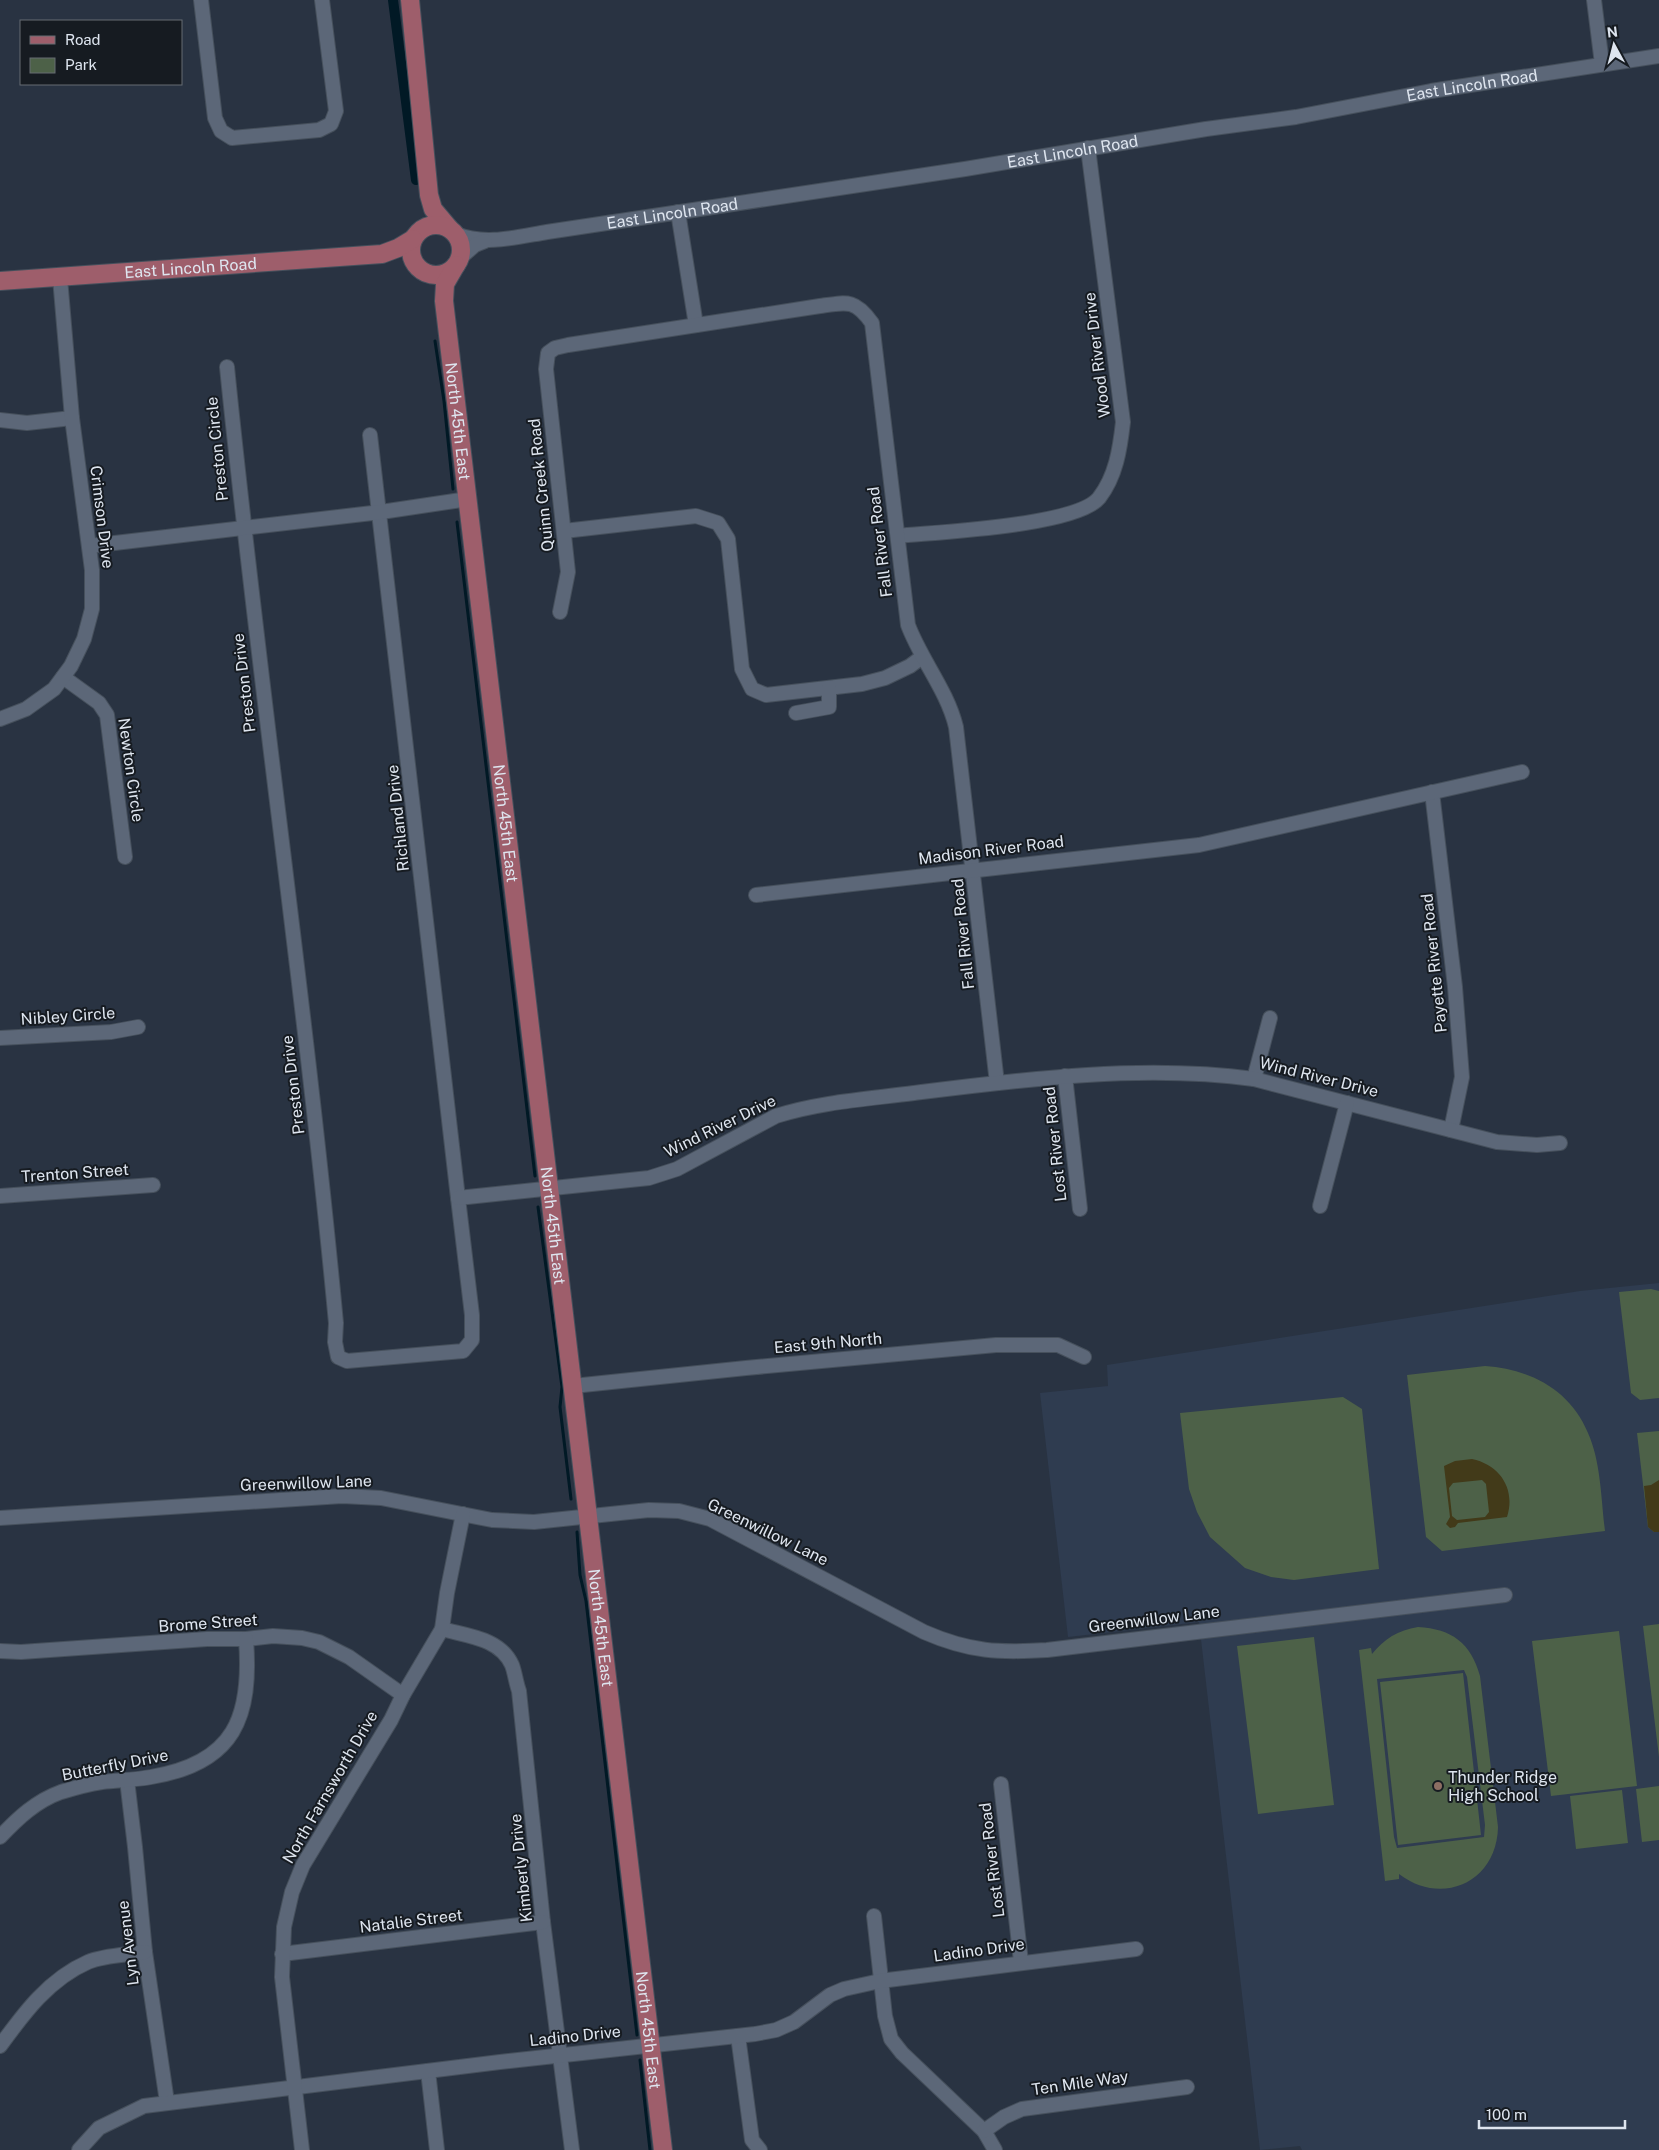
<svg xmlns="http://www.w3.org/2000/svg" width="1659" height="2150" font-family="'Public Sans',sans-serif">
  <rect width="100%" height="100%" fill="#293342"/>
  <path fill="#2f3c50" d="M1659,1283V2150H1302L1300,2146L1260,2150L1199,1622L1068,1637L1040,1393L1108,1386L1107,1365L1580,1291Z"/>
  <path fill="#4d6148" fill-rule="evenodd" d="M1651,1289L1659,1291V1398L1640,1400L1631,1393L1619,1292Z
    M1485,1366C1529,1369 1570,1389 1588,1433C1601,1462 1601,1499 1605,1531L1442,1551L1426,1537L1407,1375Z
    M1343,1397L1362,1409L1379,1569L1294,1580L1271,1577L1245,1568L1210,1537L1197,1512L1189,1489L1180,1413Z
    M1659,1431V1532H1654L1648,1527L1637,1433Z
    M1659,1624V1757L1643,1626Z
    M1418,1627C1452,1629 1471,1643 1480,1676L1498,1827C1497,1882 1442,1907 1399,1874V1879L1385,1881L1359,1650L1371,1648L1372,1654C1384,1639 1398,1630 1418,1627ZM1464,1670L1467,1677L1485,1825L1484,1837L1397,1848L1394,1837L1377,1679Z
    M1619,1631L1637,1786L1551,1796L1532,1641Z
    M1314,1637L1334,1805L1258,1814L1237,1646Z
    M1463,1673L1481,1835L1398,1845L1380,1682Z
    M1659,1786V1840L1642,1842L1636,1789Z
    M1622,1790L1628,1843L1576,1849L1570,1796Z"/>
  <path fill="#423a19" fill-rule="evenodd" d="M1472,1459C1500,1465 1516,1489 1507,1517L1458,1523L1455,1527L1450,1528L1446,1524L1450,1517L1444,1466L1455,1461ZM1482,1480L1486,1484L1489,1512L1485,1517L1457,1520L1452,1516L1449,1488L1453,1483Z
    M1659,1480V1532H1654L1648,1527L1644,1486L1651,1485Z"/>
  <g fill="none" stroke-linecap="round" stroke-linejoin="round">
    <path stroke="#011925" stroke-width="3" d="M435,341L444,401L453,489
      M457,522L535,1176
      M538,1207L562,1387L560,1407L571,1499
      M577,1532L580,1575L586,1601L637,2035
      M640,2060L650,2150"/>
    <path stroke="#011925" stroke-width="10" d="M393,0L416,180"/>
    <defs>
      <g id="minor">
        <path d="M201,0L215,118L221,131L232,138L319,130L331,124L336,111L322,0"/>
        <path d="M1594,0L1602,64"/>
        <path d="M678,212L696,325"/>
        <path id="s1" d="M456,234C485,246 517,237 547,232L965,169L1206,129L1296,117L1431,91L1659,56"/>
        <path d="M460,258L475,245L485,241"/>
        <path d="M227,367C259,686 306,1003 336,1323L335,1342L338,1357L347,1361L463,1351L472,1340V1315L458,1198L370,435"/>
        <path d="M0,420L27,423L72,418"/>
        <path d="M564,531L696,516L718,523L728,539L742,669L752,689L766,695L862,684L885,678L910,666L922,657"/>
        <path d="M898,536C936,532 1076,526 1099,498C1116,476 1120,449 1123,422L1088,148"/>
        <path d="M89,546L381,512L468,499"/>
        <path d="M560,612L568,572L546,369L548,353L555,348L568,345L820,306C847,302 855,299 872,323L908,625C921,660 947,690 956,727L997,1083"/>
        <path d="M63,677L99,703L107,715L125,857"/>
        <path d="M796,713L829,707V688"/>
        <path d="M0,719L26,709L54,689L71,666L84,639L92,609V570L72,418L60,278"/>
        <path d="M1432,792L1455,987L1462,1077L1451,1130"/>
        <path d="M756,895L1199,845L1522,772"/>
        <path d="M0,1038L111,1032L138,1027"/>
        <path d="M1065,1076L1080,1209"/>
        <path d="M1254,1079L1270,1018"/>
        <path d="M0,1196L153,1185"/>
        <path d="M458,1198L649,1178L677,1169L776,1116C820,1102 868,1099 914,1093C1026,1079 1142,1064 1254,1079L1497,1142L1537,1145L1560,1143"/>
        <path d="M1320,1206L1347,1103"/>
        <path d="M573,1386L746,1368L996,1345H1058L1084,1357"/>
        <path d="M0,1518L342,1496L381,1498L492,1520L534,1522L649,1510L679,1511L710,1519L924,1632C970,1652 999,1653 1047,1650L1505,1595"/>
        <path d="M442,1629C467,1636 500,1638 512,1665C515,1673 516,1683 519,1691L543,1922L572,2150"/>
        <path d="M0,1651L21,1652L207,1639H246L273,1636L302,1638L319,1642L349,1657L403,1695"/>
        <path d="M127,1780L135,1847L145,1952L167,2102"/>
        <path d="M1001,1784L1021,1962"/>
        <path d="M0,1837C18,1818 36,1801 61,1792C74,1788 89,1784 102,1782C118,1780 135,1780 151,1777C235,1763 252,1717 246,1639"/>
        <path d="M874,1916L885,2016L891,2039L902,2053L984,2131L995,2150"/>
        <path d="M282,1954L543,1922"/>
        <path d="M738,2036L752,2140L760,2150"/>
        <path d="M0,2046C24,2013 49,1979 88,1962C105,1955 127,1955 145,1952"/>
        <path d="M428,2071L437,2150"/>
        <path d="M984,2131L1004,2117L1022,2109L1187,2087"/>
        <path d="M79,2150L99,2128L144,2106L500,2062L755,2034L776,2030L794,2022L830,1995L844,1989L880,1981L1136,1949"/>
        <path d="M302,2150L282,1977L284,1927L292,1892L303,1865L391,1720L403,1695L442,1629L447,1593L463,1514"/>
      </g>
      <g id="major">
        <path d="M410,0L429,195L433,209L449,228"/>
        <circle cx="436" cy="250" r="25"/>
        <path id="s2" d="M456,265L445,284L444,301L663,2150"/>
        <path id="s3" d="M0,281L382,254L398,248L413,239"/>
      </g>
    </defs>
    <use href="#minor" stroke="#46505c" stroke-width="16"/>
    <use href="#major" stroke="#46505c" stroke-width="20"/>
    <use href="#minor" stroke="#5c6778" stroke-width="14"/>
    <use href="#major" stroke="#9e5e6b" stroke-width="18"/>
  </g>
  <circle fill="#8d6e63" stroke="#161b21" stroke-width="2" cx="1438" cy="1786" r="5"/>
  <g text-anchor="middle" dominant-baseline="central" stroke-width="4" stroke-linejoin="round" paint-order="stroke">
    <g font-size="16" fill="#dee5ef" stroke="#161b21">
      <text stroke="none"><textPath href="#s1" startOffset="1029">East Lincoln Road</textPath></text>
      <text stroke="none"><textPath href="#s1" startOffset="624">East Lincoln Road</textPath></text>
      <text stroke="none"><textPath href="#s1" startOffset="219">East Lincoln Road</textPath></text>
      <text stroke="none"><textPath href="#s3" startOffset="191">East Lincoln Road</textPath></text>
      <text transform="translate(1097 355) rotate(-97)">Wood River Drive</text>
      <text stroke="none"><textPath href="#s2" startOffset="160">North 45th East</textPath></text>
      <text transform="translate(217 449) rotate(-96)">Preston Circle</text>
      <text transform="translate(541 485) rotate(-96)">Quinn Creek Road</text>
      <text transform="translate(102 517) rotate(83)">Crimson Drive</text>
      <text transform="translate(880 542) rotate(-97)">Fall River Road</text>
      <text transform="translate(244 683) rotate(-97)">Preston Drive</text>
      <text transform="translate(131 770) rotate(82)">Newton Circle</text>
      <text transform="translate(398 818) rotate(-96)">Richland Drive</text>
      <text stroke="none"><textPath href="#s2" startOffset="565">North 45th East</textPath></text>
      <text transform="translate(991 850) rotate(-7)">Madison River Road</text>
      <text transform="translate(963 934) rotate(-96)">Fall River Road</text>
      <text transform="translate(1434 963) rotate(-96)">Payette River Road</text>
      <text transform="translate(68 1016) rotate(-4)">Nibley Circle</text>
      <text transform="translate(1319 1077) rotate(14)">Wind River Drive</text>
      <text transform="translate(293 1085) rotate(-97)">Preston Drive</text>
      <text transform="translate(720 1126) rotate(-26)">Wind River Drive</text>
      <text transform="translate(1055 1144) rotate(-96)">Lost River Road</text>
      <text transform="translate(75 1173) rotate(-4)">Trenton Street</text>
      <text stroke="none"><textPath href="#s2" startOffset="970">North 45th East</textPath></text>
      <text transform="translate(828 1343) rotate(-5)">East 9th North</text>
      <text transform="translate(306 1483) rotate(-2)">Greenwillow Lane</text>
      <text transform="translate(768 1532) rotate(26)">Greenwillow Lane</text>
      <text transform="translate(1154 1619) rotate(-7)">Greenwillow Lane</text>
      <text transform="translate(208 1623) rotate(-4)">Brome Street</text>
      <text stroke="none"><textPath href="#s2" startOffset="1375">North 45th East</textPath></text>
      <text transform="translate(115 1765) rotate(-11)">Butterfly Drive</text>
      <text transform="translate(330 1787) rotate(-60)">North Farnsworth Drive</text>
      <text transform="translate(992 1860) rotate(-97)">Lost River Road</text>
      <text transform="translate(521 1868) rotate(-96)">Kimberly Drive</text>
      <text transform="translate(411 1921) rotate(-7)">Natalie Street</text>
      <text transform="translate(128 1943) rotate(-97)">Lyn Avenue</text>
      <text transform="translate(979 1950) rotate(-8)">Ladino Drive</text>
      <text stroke="none"><textPath href="#s2" startOffset="1780">North 45th East</textPath></text>
      <text transform="translate(575 2036) rotate(-6)">Ladino Drive</text>
      <text transform="translate(1080 2083) rotate(-8)">Ten Mile Way</text>
    </g>
    <g font-size="16" fill="#dee5ef" stroke="#161b21" text-anchor="start">
      <text x="1448" y="1777">Thunder Ridge<tspan x="1448" dy="18">High School</tspan></text>
    </g>
  </g>
  <rect x="20" y="20" width="162" height="65" fill="#161b21" stroke="#666c73"/>
  <rect x="30" y="36" width="25" height="8" fill="#9e5e6b" stroke="#666c73"/>
  <text x="65" y="45" font-size="15" fill="#dee5ef">Road</text>
  <rect x="30" y="58" width="25" height="15" fill="#4d6148" stroke="#666c73"/>
  <text x="65" y="70" font-size="15" fill="#dee5ef">Park</text>
  <g transform="translate(1614 45) rotate(353)" stroke="#161b21" stroke-width="4" paint-order="stroke">
  <path d="M0-4L9 19L0 12L-9 19Z" fill="#dee5ef"/>
  <text y="-8" font-size="14" font-weight="bold" text-anchor="middle" fill="#dee5ef">N</text>
  </g>
  <path d="M1479 2120v8h146v-8" fill="none" stroke="#dee5ef" stroke-width="2.5"/>
  <text x="1486" y="2120" font-size="15" fill="#dee5ef" stroke="#161b21" stroke-width="4" paint-order="stroke">100 m</text>
</svg>
